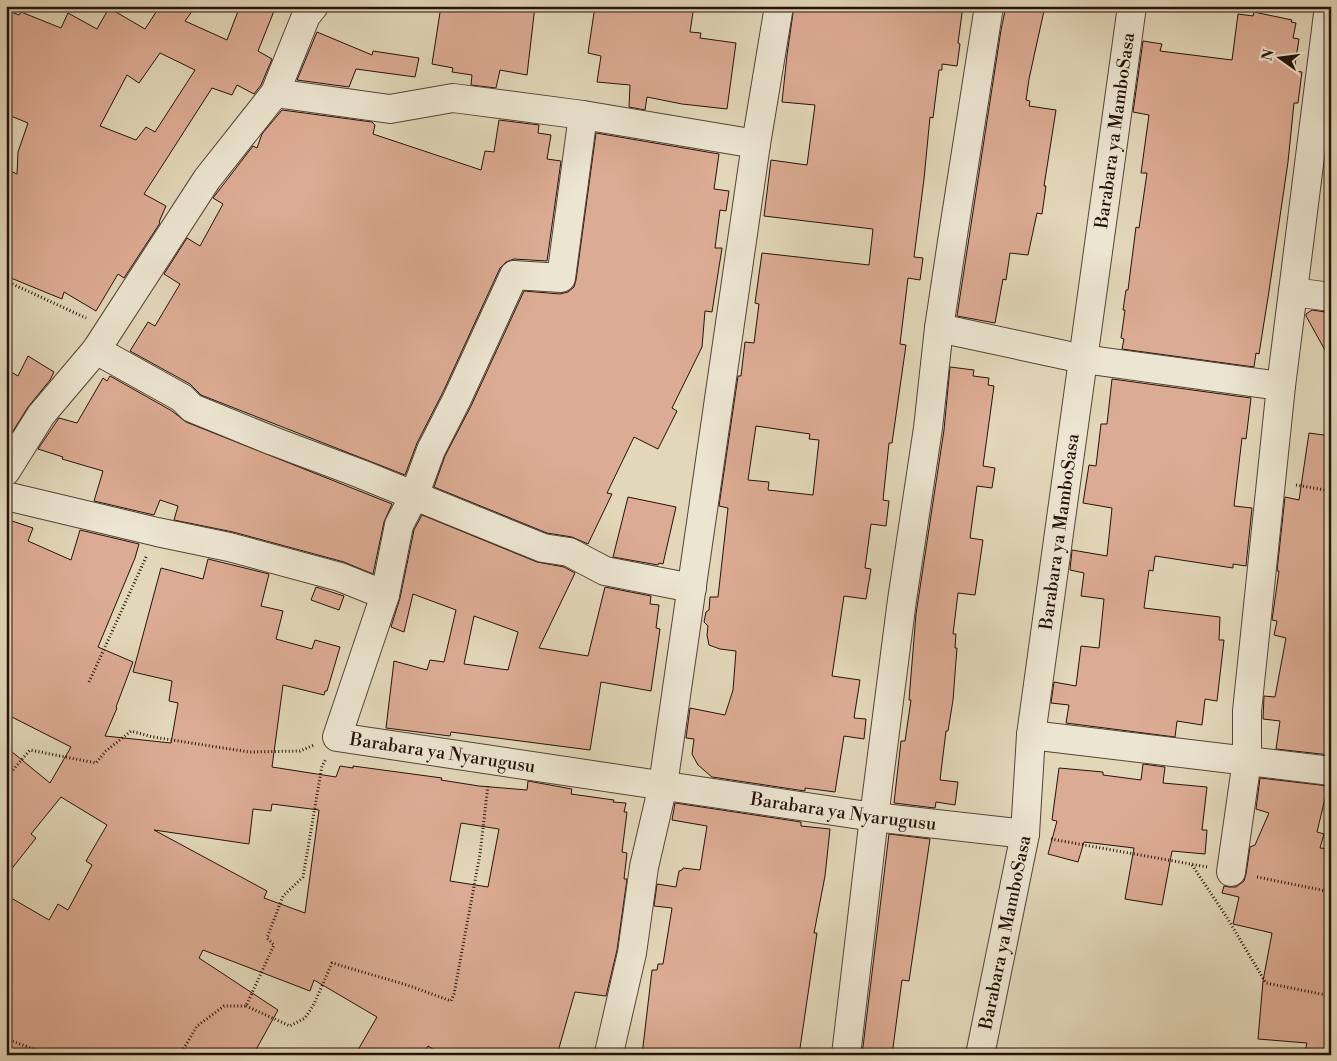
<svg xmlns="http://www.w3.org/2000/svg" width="1337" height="1061" font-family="'Libre Bodoni',serif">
  <rect width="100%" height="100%" fill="#e2d7b8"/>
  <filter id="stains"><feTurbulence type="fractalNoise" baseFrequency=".004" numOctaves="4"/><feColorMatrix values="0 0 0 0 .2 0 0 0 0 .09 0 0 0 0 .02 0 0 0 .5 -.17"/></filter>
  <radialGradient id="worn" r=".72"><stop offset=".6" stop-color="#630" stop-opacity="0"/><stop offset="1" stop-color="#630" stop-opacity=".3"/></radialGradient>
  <path fill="#dcab93" stroke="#25120b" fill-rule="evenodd" d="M160,6H196L185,21L227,40L240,6H276L258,51L272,59L261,85L254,94L237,85L232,95L212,88L144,194L166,206L159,222L160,223L124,278L118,274L96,311L64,292L62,299L6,276V169L17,174L18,152L28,123L6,114V10L19,15L21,12L61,28L68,13L97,29L109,8L145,29ZM160,53L195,70L155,132L146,127L136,140L100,126L127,75L139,83Z
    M441,6H535L527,75L500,70L496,88L471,85L472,75L452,72L453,68L432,64Z
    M595,6H694L690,32L701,33L700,38L736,43L727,109L682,104L647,97L645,110L629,107L630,85L597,82L601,56L588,53Z
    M794,6H963L958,43L960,44L957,66L942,64V70H939L933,118L930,117L924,179L914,257L923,258L920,280L908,278L900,344L906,345L892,443H889L883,500L889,501L886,526L871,524L865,568L871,569L866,599L844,596L832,676L860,680L854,718L866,719L864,739L844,736L835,792L805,788V791L712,777L698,765L692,754L694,739L686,738L690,708L725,715L733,690L736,651L720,649L709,645L707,635L708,626L704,622L706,612L709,610L710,597H718L728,508L719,506L738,376H741L745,342L754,343L759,304L755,303L762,253L869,265L873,229L764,216L771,160L807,165L815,105L782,102L787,55ZM756,426L810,434L809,439L819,440L813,495L768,490L769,482L748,480Z
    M1006,6H1045L1029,79L1026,100L1030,101L1029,106L1056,110L1044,186H1046L1042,214L1037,213L1028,255L1010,253L1006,280L1003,279L995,323L957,316L1001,30Z
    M1254,12L1292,20L1291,22L1296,23L1293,38L1299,39L1294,71L1302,72L1298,103H1294L1288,162L1269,291L1259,354L1256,353L1254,367L1122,349L1124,339L1121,338L1125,310H1123L1126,290H1128L1136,227L1139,228L1147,173H1141L1149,115L1133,112L1143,41L1162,44L1160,51L1232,60L1238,14L1253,16Z
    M317,32L372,55L373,51L419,58L415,77L356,69L349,87L297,80Z
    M282,110L372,122L375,125L373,134L481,170L485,151L494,152L499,120L539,125L538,133L551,135L547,159L561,161L547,261L514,259L506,262L500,268L443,392L417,443L405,475L201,395L190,384L130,351L148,322L155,326L180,284L164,274L187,238L200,246L223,204L213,198L253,146L257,148L262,134Z
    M596,133L719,154L714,189L729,191L726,211L720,210L715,248H722L712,312L705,311L702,347L672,408L677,411L658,449L634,437L607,493L612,494L588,544L572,537L547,533L434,487L445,456L471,406L524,291L560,294L568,292L574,287L576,280Z
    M1312,310L1325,312L1331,321V361L1306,316V314Z
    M28,356L54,372L50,380L28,407L8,439L6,438V369L18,376Z
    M950,367L974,370L973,376L989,378L988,385L994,386L983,466L995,468L992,488L977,486L970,538L983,540L975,595L958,593L953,634H956L955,648H957L953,700L948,731H946L940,780L958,782L955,805L936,802L935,808L894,803L901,741H905L911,700H909L916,614L944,430Z
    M110,376L172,411L186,422L392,504L384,522L373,574L344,562L233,532L174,520L178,506L160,500L154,515L94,501L103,471L62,459L63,457L38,449L59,418L77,423L103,378L107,381Z
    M1112,379L1251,398L1246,439L1242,438L1234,506L1252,508L1246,566L1233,564V568L1155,556L1153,571L1149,570L1144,608L1220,617L1219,640H1224L1217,701L1205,699L1202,725L1177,721L1175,737L1066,723L1069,705L1051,703L1054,682L1076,686L1081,646L1099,648L1104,599L1081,596L1084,573L1070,570L1072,550L1107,556L1112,508L1083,503L1089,465L1096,466L1101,424H1107Z
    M1309,433L1331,436L1330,755L1276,749L1280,721L1263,719L1264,696L1275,697L1286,638L1274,635L1277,621L1272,620L1279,571H1277L1285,497L1299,500Z
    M628,497L676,507L663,564L659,563L658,565L613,557Z
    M422,515L537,562L564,567L575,573L539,648L588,656L605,587L651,596L650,604L659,605L656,628L660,629L651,691L601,682L590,750L451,732L450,736L386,728L394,661L427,670L430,660L444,662L456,610L413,594L404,632L391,627L400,598L414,530ZM474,616L518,632L508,670L464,664Z
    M6,519L33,528L28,541L71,560L80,530L139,544L135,558L98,647L133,662L116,707L117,708L105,736L171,743L178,703L169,701L172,681L133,672L161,568L203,579L208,559L269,574L261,606L283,611L276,639L312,649L315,640L340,647L327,691H325L324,695L283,685L272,767L336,777L340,766L353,768V766L442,778L441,780L479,786L527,790L528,781L572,789L571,794L614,800L613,802L626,803L624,812H627L622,852L627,853L624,879H627L617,950L606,996L575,992L557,1055H442L428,1046L423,1055H355L377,1017L314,980L310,991L203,950L199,958L278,1010L253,1055H6V895L49,920L58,904L68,910L92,865L86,861L107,825L61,797L31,834L36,838L6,876V747L50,783L71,747L6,714ZM272,804L319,810L305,913L264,898L267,891L154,830L249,844L253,809L271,811ZM461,823L499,829L488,887L450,881Z
    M316,587L344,596L339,610L311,600Z
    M1143,764L1165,767L1163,783L1207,787L1202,830H1207L1205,854L1172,851L1162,905L1125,899L1134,848L1084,842L1078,862L1048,854L1057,821L1052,820L1059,768L1103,772V775L1141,780Z
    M1260,778L1328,786L1317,832L1324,834L1320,848L1331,849V1055H1304L1307,1043L1258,1039L1263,981L1272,933L1233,924L1239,897L1222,893L1224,886L1229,887H1236L1244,881L1246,874L1250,847L1255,845L1269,813L1256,809Z
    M675,803L801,822V826L830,829L825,876L814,933H817L799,1055H642L652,970H657L658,964H663L672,908L654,906L657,884L676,887L679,871L682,870L683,868L700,870L707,826L672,820Z
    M889,834L930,839L909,981L902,980L892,1055H862Z"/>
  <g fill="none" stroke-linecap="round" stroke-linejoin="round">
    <defs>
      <g id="minor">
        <path d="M275,93L390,109L453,98L583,115L756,144"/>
        <path d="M1293,292L1331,297"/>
        <path d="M939,328L1083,359L1281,386"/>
        <path d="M96,350L182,398L192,408L273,441L361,474L543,548L569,552L605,571L692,588"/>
        <path d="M6,471L41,415L96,350L207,179L275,93L306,16L314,6"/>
        <path id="s1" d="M6,496L157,532L229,547L340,577L385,595L337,737L874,817L1025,834"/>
        <path d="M385,595L399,525L414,496L431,450L457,399L514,275L561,278L583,115"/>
        <path d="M1031,735L1331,771"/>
        <path d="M1231,872L1247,760V711L1281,386L1329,6"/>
        <path d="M609,1053L632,953L644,867L663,785L756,144L779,6"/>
        <path d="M846,1055L874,817L902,600L928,428L939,328L953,235L989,6"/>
        <path id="s2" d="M980,1055L1025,834L1031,735L1132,6"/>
      </g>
    </defs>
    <use href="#minor" stroke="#544336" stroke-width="30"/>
    <path stroke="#25120b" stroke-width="3" stroke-dasharray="1 2.5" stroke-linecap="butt" d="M6,281L86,318
      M1296,485L1331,491
      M89,682L147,555
      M6,778L30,750L96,763L106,751L131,731L153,737L249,752L300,751L314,745
      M1051,839L1207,867
      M1192,865L1226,916L1266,983L1331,996
      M1257,877L1331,892
      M246,1006L290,1026L305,1018L314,1004L332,963L407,985L451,1001L454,994L480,854L488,785
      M6,1039L39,1051L38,1055
      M180,1055L197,1026L224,1006H246L274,945L267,938L283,896L303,877L322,766L326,759"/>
    <use href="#minor" stroke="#ece5d1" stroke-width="28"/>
  </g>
  <g text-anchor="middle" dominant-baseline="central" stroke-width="4" stroke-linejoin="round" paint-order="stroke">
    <g font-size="18" fill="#25120b" stroke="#ece5d1">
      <text stroke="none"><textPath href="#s2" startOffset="935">Barabara ya MamboSasa</textPath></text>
      <text stroke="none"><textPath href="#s2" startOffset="530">Barabara ya MamboSasa</textPath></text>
      <text stroke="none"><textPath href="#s1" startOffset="649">Barabara ya Nyarugusu</textPath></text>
      <text stroke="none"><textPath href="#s1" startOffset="1054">Barabara ya Nyarugusu</textPath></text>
      <text stroke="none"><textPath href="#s2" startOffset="125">Barabara ya MamboSasa</textPath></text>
    </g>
  </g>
  <rect width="1337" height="1061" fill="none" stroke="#e2d7b8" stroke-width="25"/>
  <rect x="8" y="8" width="1322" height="1046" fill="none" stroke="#25120b" stroke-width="2.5"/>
  <rect x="12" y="12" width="1312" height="1036" fill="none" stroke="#25120b"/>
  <g transform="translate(1280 58) rotate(284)" stroke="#ece5d1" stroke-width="4" paint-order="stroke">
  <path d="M0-4L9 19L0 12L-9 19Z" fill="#25120b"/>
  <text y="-8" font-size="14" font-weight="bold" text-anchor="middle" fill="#25120b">N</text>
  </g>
  <rect width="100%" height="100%" filter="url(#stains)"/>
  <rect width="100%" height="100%" fill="url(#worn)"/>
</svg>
